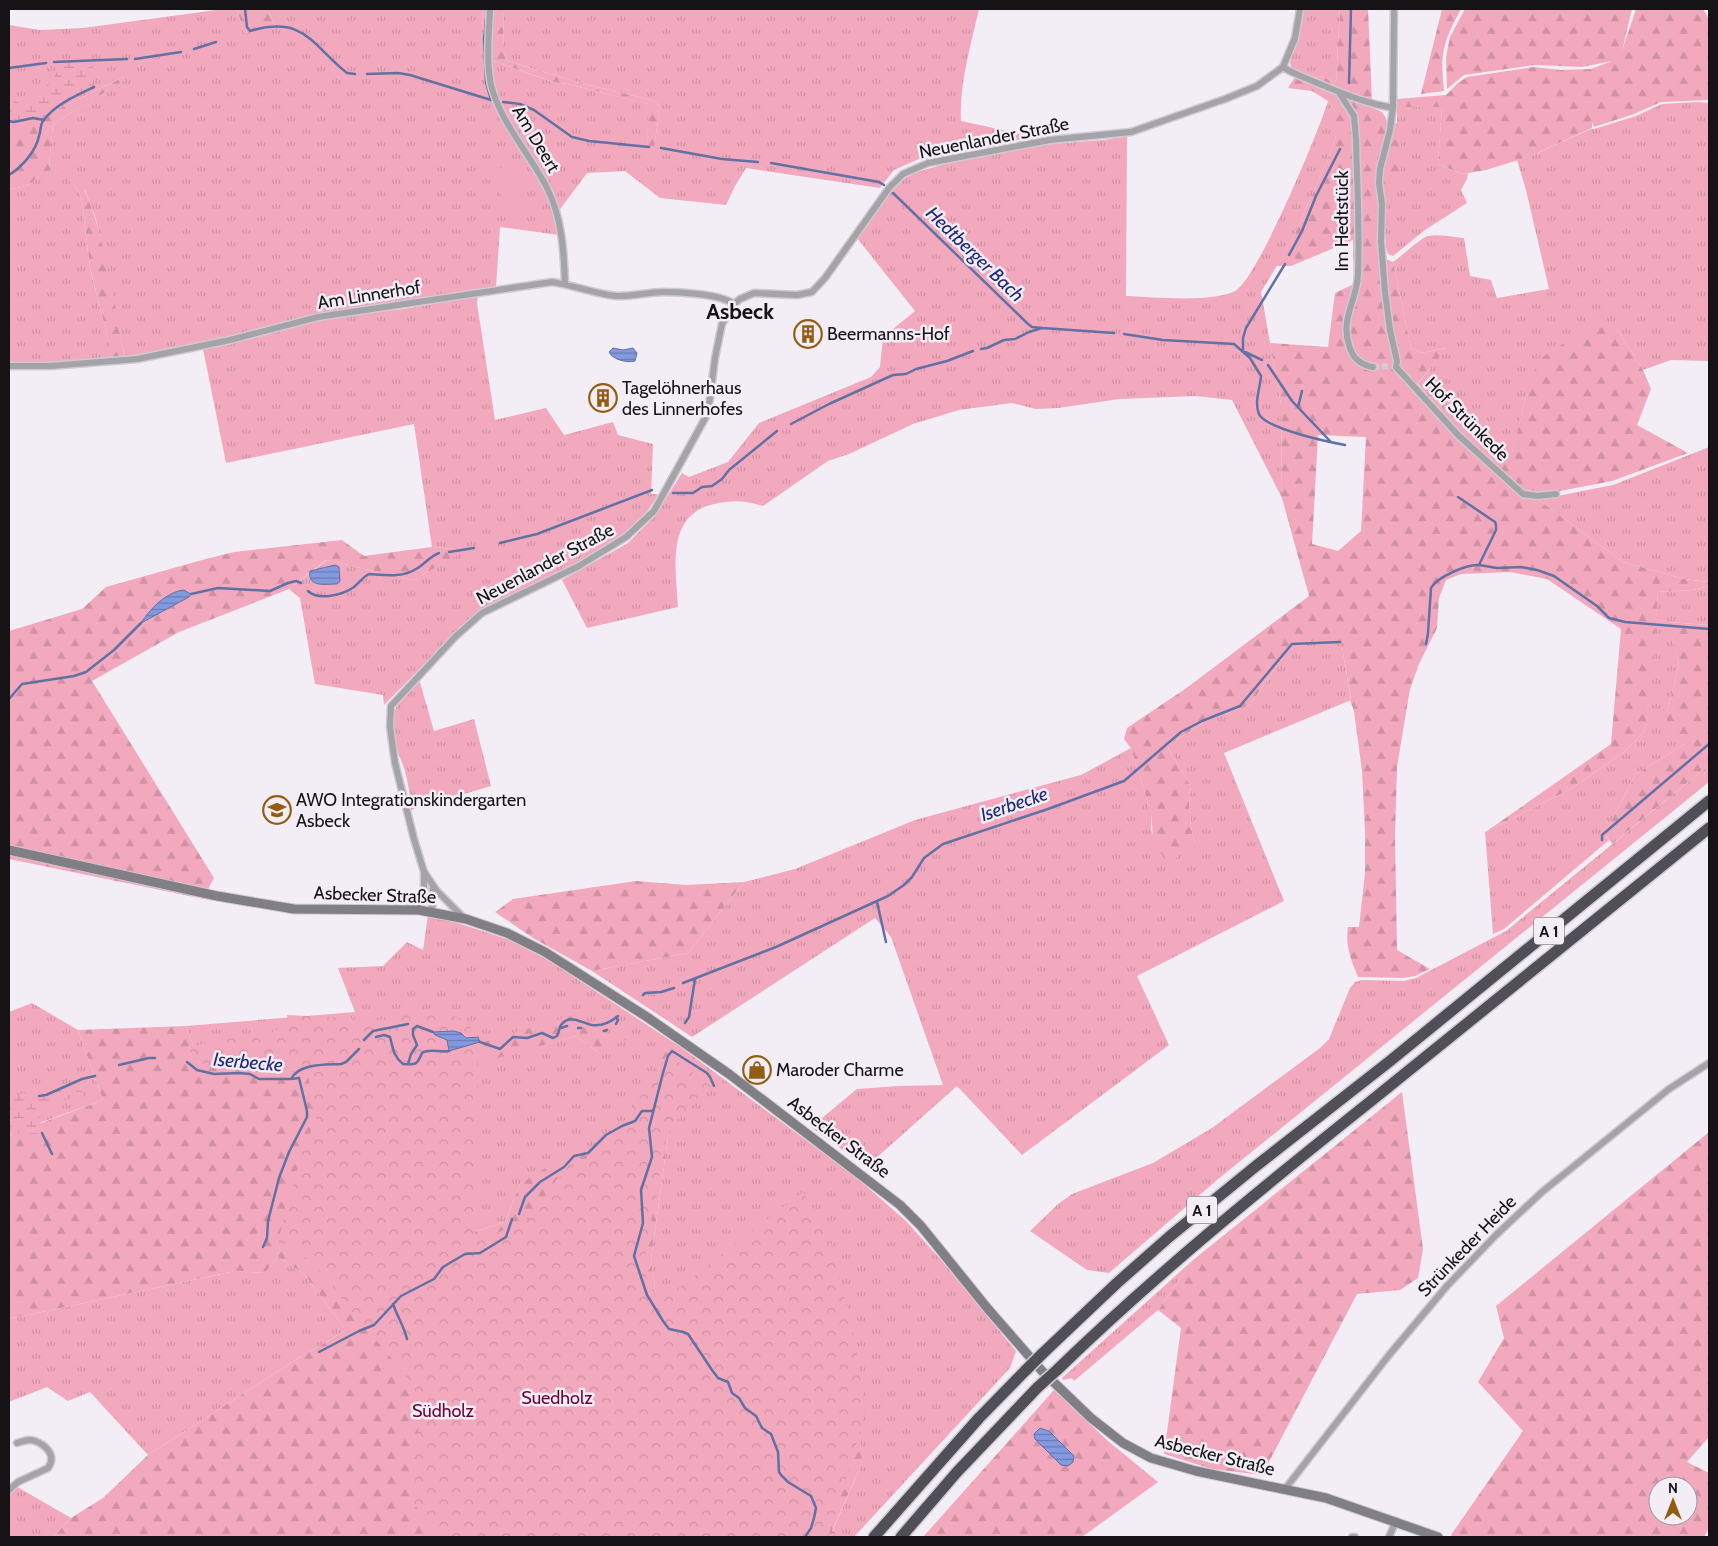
<svg xmlns="http://www.w3.org/2000/svg" width="1718" height="1546" font-family="Cabin,sans-serif">
  <defs>
    <pattern id="grass-tufts" width="24" height="20" patternUnits="userSpaceOnUse" patternTransform="scale(1.25)"><rect width="24" height="20" fill="#f2a9be"/><path d="M3 7l-1-3M5 7V3M7 7l1-3M15 17l-1-3M17 17v-4M19 17l1-3" fill="none" stroke="#cf91a3"/></pattern>
    <pattern id="forest-firs" width="22" height="20" patternUnits="userSpaceOnUse" patternTransform="scale(1.25)"><rect width="22" height="20" fill="#f2a9be"/><path d="M5 1l3.5 6h-7zM16 11l3.5 6h-7z" fill="#cf91a3"/></pattern>
    <pattern id="wetland-marsh" width="20" height="14" patternUnits="userSpaceOnUse" patternTransform="scale(1.25)"><rect width="20" height="14" fill="#f2a9be"/><path d="M1 5h8M5 5V1M11 12h8M15 12V8" fill="none" stroke="#cf91a3"/></pattern>
    <pattern id="park-crowns" width="20" height="18" patternUnits="userSpaceOnUse" patternTransform="scale(1.25)"><rect width="20" height="18" fill="#f2a9be"/><path d="M2 6a3 3 0 1 1 6 0M12 15a3 3 0 1 1 6 0" fill="none" stroke="#cf91a3"/></pattern>
    <pattern id="water-rules" width="6" height="5" patternUnits="userSpaceOnUse" patternTransform="scale(1.25)"><rect width="6" height="5" fill="#8399e0"/><path d="M0 2.5h6" fill="none" stroke="#6a7cb5"/></pattern>
  </defs>
  <rect width="100%" height="100%" fill="#f3edf6"/>
  <path fill="url(#grass-tufts)" d="M224,9H237L244,33L275,26L268,9H482L485,67L491,89L547,191L557,221L559,235L500,227L496,287L401,304L177,350L125,358L96,219L85,190L49,165L53,124L124,80V77L50,113L9,122V25L40,30L83,28Z
    M504,9H979C971,45 959,84 961,121L1035,137L926,156L894,170L880,188L746,168L735,186L726,205L660,198L625,171L587,173L558,212L498,99L493,88L491,60L553,82L567,84L649,104L647,146L654,147L660,107L655,101L577,82L508,61L503,50Z
    M1303,9H1340L1336,82L1320,76L1308,77L1293,70L1290,64L1291,58L1299,36Z
    M1328,101L1336,112V136L1329,157L1290,244L1261,292L1281,405L1282,498L1232,400L1196,396L1119,399L1058,408L1036,409L1012,403L959,410L913,424L849,454L828,461L763,506C745,500 732,500 714,504C665,515 676,569 678,607L587,628L562,580L628,543L655,516L682,473L689,477L728,462L759,423L871,377L880,367L883,337L915,311L857,238L873,213L901,180L914,173L979,154L1037,145L1104,140L1127,136L1126,296C1152,297 1213,303 1235,291C1257,280 1319,131 1328,101Z
    M1697,102L1709,103V361L1671,360L1643,370L1616,327L1527,393L1512,453L1491,462L1459,432L1418,384L1446,348L1421,353L1411,348L1393,262C1401,257 1422,237 1428,236C1438,234 1453,237 1464,238L1470,276L1491,280L1497,298L1549,289L1526,190L1517,160L1531,156L1591,129H1594L1636,116L1662,104Z
    M1401,107H1442L1438,164L1462,174L1468,173L1467,179L1461,190L1467,203L1425,230L1393,256L1388,254L1386,248L1381,184H1401Z
    M54,170L67,178L77,188L82,201L90,269L113,358L74,363L9,362V189C26,187 31,186 42,172Z
    M478,296L477,303L495,420L546,408L564,435L613,422L618,435L653,444L651,494H658C623,563 523,578 466,622L384,705L383,695L315,684L300,598L289,589L327,560L414,580L464,550L432,547L414,424L226,463L203,349L320,320L364,313L404,309Z
    M1709,447V582L1684,579L1623,562L1536,498L1552,497L1613,485Z
    M1709,586V625L1669,622L1679,664L1667,713L1685,744L1636,774L1605,833L1609,840L1504,929L1493,934L1485,832L1569,790L1624,752L1645,731L1652,666L1658,592L1693,590Z
    M1313,641H1341L1351,700L1224,753L1284,901L1137,976L1169,1045L1022,1155L957,1086L866,1167L811,1127L857,1089L898,1086L943,1085L891,937L875,918L692,1037L592,971L688,953L744,882L795,869L915,820L1081,775L1131,748L1151,813V830L1164,859L1195,845L1191,826L1189,803L1191,787L1167,746L1208,720L1250,705L1288,650Z
    M419,679L434,731L474,719L491,786L411,810C411,797 408,784 405,771C399,753 387,729 395,710C400,699 411,689 419,679Z
    M1709,765V782L1217,1180L1109,1273L1087,1270L1030,1231L1058,1204L1072,1194L1153,1163L1212,1128L1320,1048L1329,1039L1350,988L1355,982L1362,980L1404,981L1416,978L1506,931Z
    M428,915L436,916L513,941L553,963L682,1048L857,1178L906,1221L942,1261L1016,1351L1010,1368L854,1537L832,1532L862,1463L658,1311L651,1259L680,1052L623,1282L527,1316L525,1218L586,1166L520,1184L505,1222L474,1232L472,1064L576,1036L598,1052L600,1031L446,1053L297,1065L200,1064L186,1026L355,1012L338,968L383,966L407,942L423,950Z
    M32,1003L78,1030L103,1100L9,1134V1012Z
    M278,1257L304,1274L346,1330L294,1361L148,1455L90,1392L68,1401L47,1387L9,1402V1319L235,1271L265,1273Z
    M1193,1260L1158,1310L1074,1381L1072,1378L1063,1380L1062,1378Z
    M14,1485L71,1518L53,1537H9V1491Z"/>
  <path fill="url(#forest-firs)" fill-rule="evenodd" d="M237,9H268L275,26L244,33Z
    M482,9H504L503,50L508,61L577,82L655,101L660,107L654,147L647,146L648,104L567,84L553,82L491,60L484,44Z
    M1340,9H1368L1372,101L1308,77L1320,76L1336,82Z
    M1442,9H1461C1443,42 1440,53 1444,91L1421,94Z
    M1465,9H1632L1622,51L1636,9H1703L1709,19V100L1661,102L1634,114L1594,127L1592,122V128L1531,156L1486,170L1462,174L1438,164L1442,107H1401V184H1381V176L1392,128L1397,122V99L1446,95L1458,83L1467,77L1534,67L1560,70L1591,69L1612,61L1582,67L1535,65L1464,75L1447,89L1446,57L1450,37Z
    M124,77L125,80L53,124L49,165C56,168 68,170 74,175C99,195 117,322 125,358L113,359L90,268L82,201L77,188L67,179L54,170L42,172C31,186 26,187 9,189V122L50,113Z
    M1295,77L1326,87L1382,112L1386,118L1388,128L1377,170L1380,209V257L1393,262L1411,348L1421,353L1447,348L1414,388L1521,496L1536,498L1623,562L1684,579L1709,582V586L1693,590L1658,592L1653,666L1645,731L1624,752L1569,790L1487,831L1611,744L1621,629L1547,579L1510,572L1461,574L1446,580L1439,598L1437,628L1419,664L1410,689L1397,767L1395,835L1397,950L1430,969L1415,976L1403,978L1358,977C1351,960 1345,945 1348,927H1359L1365,873V831L1362,771L1354,711L1350,700L1351,699L1341,641H1313L1288,650L1250,705L1208,720L1167,746L1191,787L1189,803L1191,826L1195,845L1169,862L1164,859L1153,837L1151,813L1131,748L1124,739L1127,728L1185,689L1309,596L1282,498L1281,405L1270,343L1328,347L1335,293L1354,284L1353,240L1291,266H1276L1290,244L1329,157L1336,136V112L1328,101L1312,91L1288,88ZM1318,435L1366,437L1361,531L1338,551L1312,544Z
    M1616,327L1643,370L1651,389L1637,425L1688,453L1612,481L1555,492L1537,493L1524,492L1491,462L1512,452L1527,393L1538,360L1587,328Z
    M342,540L364,556L432,547L465,550L414,580L326,560L289,589L179,632L92,681L214,878L208,889L214,901L9,859V631L82,609L106,587L202,560L234,552Z
    M1668,622L1709,625V765L1612,844L1605,833L1636,774L1685,744L1668,731L1667,713L1679,664Z
    M636,881L686,885L744,882L688,953L592,971L533,938L495,912L513,899Z
    M571,1016L600,1031L628,1039L598,1052L576,1036L472,1065L474,1232L505,1222L520,1184L587,1142V1166L525,1219L527,1316L623,1282L660,1041L680,1052L651,1259L658,1311L858,1384L862,1463L832,1531L854,1537H53L71,1518L103,1498L148,1455L294,1361L346,1330L304,1274L278,1257L265,1273L235,1271L9,1319V1135L103,1100L78,1030L186,1026L200,1064L297,1065L446,1053Z
    M1402,1092L1423,1249L1418,1278L1400,1290L1357,1294L1262,1475L1212,1469L1164,1454L1181,1328L1158,1310L1193,1260Z
    M1709,1132V1437L1687,1462L1709,1473V1528L1704,1537H1453L1451,1535L1523,1431L1478,1382L1504,1338L1496,1306ZM1658,1486H1688V1516H1658Z
    M1054,1390L1108,1441L1158,1482L1082,1537H923Z"/>
  <path fill="url(#wetland-marsh)" d="M69,61H93L94,87L58,107L44,120L33,118L14,122L9,121V100H14L28,108L60,69Z
    M71,1084L84,1095L47,1105L39,1112L42,1133L9,1134V1101L20,1094L34,1092L39,1096L46,1095Z"/>
  <path fill="url(#park-crowns)" d="M429,1013C463,1015 472,1018 478,1053L475,1243L504,1230L522,1228L557,1179L573,1164L593,1157L601,1150L617,1132L668,1054L712,1087L675,1122L666,1139L643,1268L651,1288L660,1302L803,1192L823,1224L832,1246L854,1336L863,1390L865,1414L854,1453L828,1537H442L414,1504L419,1416L417,1397L414,1388L398,1366L353,1313L324,1275L297,1249L288,1244L279,1243L280,1233L303,1148L316,1120L317,1109L306,1070C294,1070 283,1074 271,1072C261,1071 252,1065 242,1063C219,1060 203,1077 188,1047L289,1027L287,1015L350,1018L364,1022L408,1015Z"/>
  <path fill="#f2a9be" d="M519,165L527,215L505,218L497,168Z"/>
  <path fill="url(#water-rules)" stroke="#6271a3" d="M613,348L623,350L633,348L637,353L635,361C627,363 613,360 609,352Z
    M335,565L339,567L340,581L337,584C326,584 307,588 310,571Z
    M183,590L191,594L189,597L141,623C150,609 165,593 183,590Z
    M454,1031L461,1033L466,1038L478,1037L480,1042L449,1051L447,1040L435,1035L433,1032Z
    M1040,1428L1049,1431L1074,1456L1073,1462L1068,1466L1061,1465L1035,1439L1034,1434Z"/>
  <g fill="none" stroke-linecap="round" stroke-linejoin="round">
    <path stroke="#6271a3" stroke-width="2.5" d="M245,9L247,27L250,31C304,15 311,44 347,73L355,74
      M194,49L216,42
      M135,59L181,52
      M54,62L127,59
      M9,68L46,63
      M367,74L398,73L410,75L491,100L486,82L484,39L486,21
      M1349,83L1351,9
      M503,102L520,104L534,110L572,137L589,141L649,147
      M9,121L14,122L33,118L44,120
      M661,148L722,159L758,162
      M771,163L879,182L884,185
      M9,175C22,167 36,151 39,136C41,131 40,125 43,121C54,105 77,95 94,87
      M893,193L1027,323L1032,327L1042,328
      M1289,255L1302,231L1316,196L1340,149
      M1124,334L1163,340L1234,344L1250,358L1261,376C1260,389 1254,402 1259,414C1266,429 1329,442 1345,445
      M981,349L987,348L1004,340L1015,339L1029,332L1042,328L1114,333
      M1262,360L1243,351V338L1246,328L1285,264
      M1268,365L1292,401L1330,441
      M1298,407L1302,391
      M791,424L829,404L893,375L906,374L916,369L947,361L973,351
      M673,493H693L702,487L712,486L722,479L729,470L777,431
      M1458,497L1495,522L1496,525V530L1479,565L1497,568L1521,567L1537,570L1554,576L1597,606L1609,618L1625,622L1709,629
      M500,543L537,534L652,490
      M449,552L474,548
      M308,591C318,601 343,595 354,587C359,583 363,577 369,574C385,575 402,578 416,569C424,565 430,556 439,553
      M191,594L218,588L270,591L288,583L296,581L301,583
      M1426,644L1428,633L1431,588C1437,577 1467,564 1479,565
      M9,699L22,684L74,676L86,672L114,650L141,623
      M1602,840V835L1709,744
      M877,902L886,942
      M683,983L776,947L888,896L904,885L912,877L924,858L943,844L1048,809L1124,781L1181,732L1202,721L1240,706L1292,644L1340,642
      M643,995L645,993L661,992L674,988
      M616,1017L618,1020L616,1024
      M685,1023L689,1017L695,979
      M561,1028L567,1026
      M578,1028H581
      M604,1031L607,1030
      M376,1037L384,1035L390,1037C393,1048 393,1056 403,1064C416,1065 417,1065 422,1053C430,1048 440,1053 449,1051
      M364,1040L373,1031L408,1024
      M480,1042L500,1049L513,1037L527,1038L542,1033L553,1038L557,1036C559,1033 559,1028 561,1025C570,1013 581,1023 592,1025C601,1026 611,1022 618,1016
      M187,1062L197,1070L214,1074L239,1073L250,1074L259,1079H291C299,1063 326,1065 341,1064L346,1062L359,1049
      M408,1064L411,1054L417,1045L413,1035V1029L417,1026L433,1032
      M119,1065L149,1058H155
      M714,1086L710,1077L707,1073L672,1051L668,1056L663,1073L649,1128L652,1157L641,1190L643,1223L634,1256L647,1295L663,1321L669,1329L683,1332L688,1334L712,1370L718,1378L728,1382L732,1393L739,1398L745,1408L756,1416L762,1428L771,1434L778,1452L779,1472L781,1475L788,1482L811,1496L816,1508L814,1518L811,1528L805,1537
      M39,1096L46,1095L82,1079L95,1076
      M42,1133L52,1154
      M519,1214L525,1197L540,1182L564,1167L574,1156L588,1153L606,1135L622,1126L635,1121L642,1111H652
      M263,1247L267,1238L268,1221L279,1178L289,1152L307,1117V1111L299,1078L291,1079
      M393,1304C397,1316 404,1326 407,1339
      M319,1352L359,1331L374,1325L401,1296L434,1279L443,1267L465,1254L480,1253L506,1237L512,1219"/>
    <path stroke="#d2ccd4" stroke-width="6" stroke-dasharray="6 3" stroke-linecap="butt" d="M1373,367L1388,366"/>
    <defs>
      <path id="minor" d="M490,9C489,34 486,60 491,85C501,124 531,155 548,190C562,219 564,252 565,284
        M1283,67C1293,74 1304,77 1315,82C1342,93 1363,103 1393,108L1394,9
        M1340,94L1354,116L1356,139C1357,184 1360,229 1358,274C1358,298 1340,318 1349,345C1352,357 1360,365 1373,367
        M1393,108L1390,130L1380,169L1379,183L1382,204L1381,241L1385,292L1390,330L1397,361L1396,367L1458,435L1523,494L1537,496L1556,494
        M9,366H50L137,359L230,340L318,317L552,282C573,285 595,294 616,296C632,297 647,292 663,292C681,292 720,294 734,304
        M419,910L424,889V873
        M432,912L433,885
        M465,919L437,891L424,872L414,839L395,763L390,726L391,706L455,637L482,613L579,566L626,537L654,511L708,413L715,358L722,324L734,304L740,299L754,293L797,295L812,292L825,278L889,188L903,174L928,163L1050,140L1131,132L1225,99L1257,86L1283,67L1295,38L1300,9
        M1285,1489L1389,1355L1447,1286L1496,1235L1542,1192L1669,1089L1709,1063
        M9,1490L18,1482L48,1468C50,1465 52,1460 51,1456C49,1448 38,1440 29,1440C25,1440 21,1442 17,1443
        M1352,1537H1355
        M1389,1537L1396,1521"/>
      <path id="secondary" d="M9,850L217,896L294,909L419,910L466,919L507,933L545,952L647,1017L729,1074L900,1205L921,1226L988,1309L1042,1371L1091,1418L1123,1443L1151,1458L1196,1471L1326,1498L1438,1537"/>
      <path id="motorway" d="M1042,1354L1117,1283L1169,1237L1256,1166L1390,1061L1709,801
        M1057,1370C1156,1274 1263,1187 1371,1101C1483,1010 1596,919 1709,828
        M874,1537L979,1418L1026,1370
        M901,1537L957,1472L1038,1387"/>
    </defs>
    <use href="#minor" stroke="#cfcad2" stroke-width="9"/>
    <use href="#secondary" stroke="#cfcad2" stroke-width="11"/>
    <use href="#motorway" stroke="#cfcad2" stroke-width="14"/>
    <use href="#minor" stroke="#a4a3a8" stroke-width="6"/>
    <use href="#secondary" stroke="#807f85" stroke-width="9"/>
    <use href="#motorway" stroke="#504f57" stroke-width="11"/>
    <defs>
      <path id="motorway-bridge" d="M1026,1370L1042,1354
        M1038,1387L1057,1370"/>
    </defs>
    <use href="#motorway-bridge" stroke="#cfcad2" stroke-width="14" stroke-linecap="butt"/>
    <use href="#motorway-bridge" stroke="#504f57" stroke-width="11"/>
  </g>
  <defs>
    <symbol id="building-ring" viewBox="-11 -11 22 22"><circle r="9.5" fill="#f3edf6" stroke="#925d12" stroke-width="1.5"/><path d="M-4-6H4V6H1V3H-1V6H-4ZM-2.5-4.3h1.7v1.8h-1.7ZM.8-4.3h1.7v1.8H.8ZM-2.5-1h1.7V.8h-1.7ZM.8-1h1.7V.8H.8Z" fill="#925d12"/></symbol>
    <symbol id="school-ring" viewBox="-11 -11 22 22"><circle r="9.5" fill="#f3edf6" stroke="#925d12" stroke-width="1.5"/><path d="M0-5L7-2L0 1L-7-2ZM-4 1L0 2.5L4 1V4Q0 6-4 4Z" fill="#925d12"/></symbol>
    <symbol id="shop-ring" viewBox="-11 -11 22 22"><circle r="9.5" fill="#f3edf6" stroke="#925d12" stroke-width="1.5"/><path d="M-5-2.5h2.3a2.7 3.5 0 0 1 5.4 0H5L5.5 6h-11ZM-1.5-2.5h3a1.5 2.3 0 0 0-3 0Z" fill="#925d12"/></symbol>
  </defs>
  <g fill-rule="evenodd">
    <use href="#building-ring" x="792" y="318" width="32" height="32"/>
    <use href="#building-ring" x="587" y="382" width="32" height="32"/>
    <use href="#school-ring" x="261" y="794" width="32" height="32"/>
    <use href="#shop-ring" x="741" y="1054" width="32" height="32"/>
  </g>
  <g text-anchor="middle" dominant-baseline="central" stroke-width="5" stroke-linejoin="round" paint-order="stroke">
    <g fill="#f3edf6" stroke="#585459" stroke-width="1">
      <rect x="1534" y="917.5" width="30" height="27" rx="4"/>
      <rect x="1187" y="1196.5" width="30" height="27" rx="4"/>
    </g>
    <g font-size="16" font-weight="bold" fill="#151316">
      <text x="1549" y="931">A 1</text>
      <text x="1202" y="1210">A 1</text>
    </g>
    <g font-size="18" fill="#151316" stroke="#f3edf6">
      <text transform="translate(994 138) rotate(-11)">Neuenlander Straße</text>
      <text transform="translate(536 139) rotate(59)">Am Deert</text>
      <text transform="translate(1342 221) rotate(-90)">Im Hedtstück</text>
      <text transform="translate(369 295) rotate(-9)">Am Linnerhof</text>
      <text transform="translate(1467 419) rotate(45)">Hof Strünkede</text>
      <text transform="translate(545 564) rotate(-28)">Neuenlander Straße</text>
      <text transform="translate(375 895) rotate(2)">Asbecker Straße</text>
      <text transform="translate(839 1137) rotate(37)">Asbecker Straße</text>
      <text transform="translate(1467 1246) rotate(-46)">Strünkeder Heide</text>
      <text transform="translate(1215 1455) rotate(14)">Asbecker Straße</text>
    </g>
    <g font-size="18" fill="#151316" stroke="#f3edf6" text-anchor="start">
      <text x="827" y="334">Beermanns-Hof</text>
      <text x="622" y="388">Tagelöhnerhaus<tspan x="622" dy="21">des Linnerhofes</tspan></text>
      <text x="296" y="800">AWO Integrationskindergarten<tspan x="296" dy="21">Asbeck</tspan></text>
      <text x="776" y="1070">Maroder Charme</text>
    </g>
    <g font-size="18" fill="#6e0336" stroke="#f3edf6">
      <text x="557" y="1398">Suedholz</text>
      <text x="443" y="1411">Südholz</text>
    </g>
    <g font-size="19" font-style="italic" fill="#1e297b" stroke="#f3edf6">
      <text transform="translate(975 254) rotate(44)">Hedtberger Bach</text>
      <text transform="translate(1014 804) rotate(-19)">Iserbecke</text>
      <text transform="translate(248 1062) rotate(5)">Iserbecke</text>
    </g>
    <g font-size="22" font-weight="bold" fill="#151316" stroke="#f3edf6">
      <text x="740" y="311">Asbeck</text>
    </g>
  </g>
  <rect width="1718" height="1546" fill="none" stroke="#151316" stroke-width="20"/>
  <g transform="translate(1673 1501)"><circle r="24" fill="#f3edf6" stroke="#9a969c"/>
  <path d="M0-4L9 19L0 12L-9 19Z" fill="#925d12"/>
  <text y="-8" font-size="14" font-weight="bold" text-anchor="middle" fill="#151316">N</text>
  </g>
</svg>
